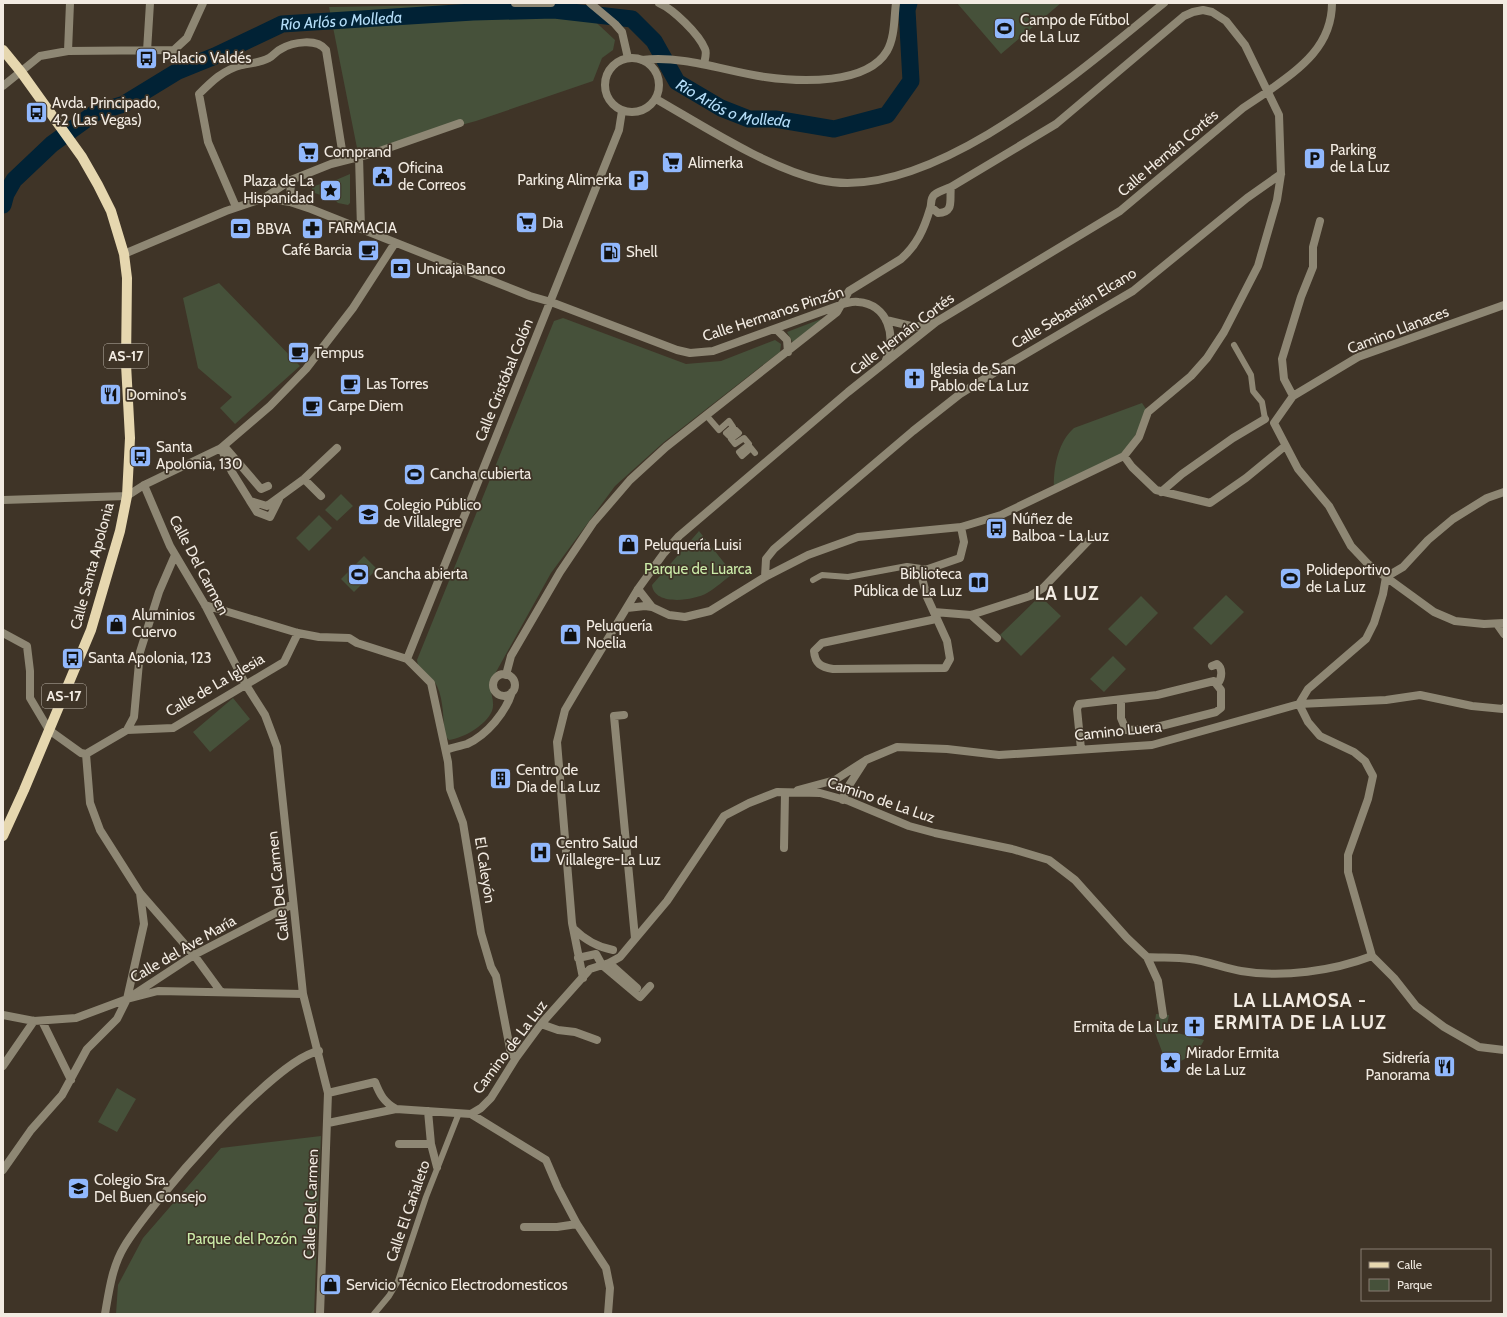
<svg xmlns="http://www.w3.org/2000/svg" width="1507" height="1317" font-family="Cabin,sans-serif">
  <rect width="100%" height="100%" fill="#3f3427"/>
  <path fill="#46513a" d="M570,3L586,13L615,40L613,50L602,58L593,81L476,121L358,153L329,7Z
    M957,3H1061L1001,54Z
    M350,174V203L348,205L338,203L335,200L336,180Z
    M326,182L328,184L326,197L312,192V187Z
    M219,283L300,366L235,424L220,408L232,397L198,368L183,298Z
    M829,316L793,343L787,332Z
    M563,318L686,364L721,361L775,340L781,344L780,352L777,354L664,442L615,486L551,573L496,672C494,676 490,682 490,686C491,694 495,703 492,711C486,725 464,738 449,740L445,736C443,721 444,701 437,686C433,676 418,672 417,660L554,321Z
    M1142,403L1148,412L1124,456L1054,491C1053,470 1057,443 1074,428Z
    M341,494L353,506L337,521L325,510Z
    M319,515L332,528L309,551L296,538Z
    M699,531L733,574C724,580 716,588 707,593C693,601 654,606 652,585Z
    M364,556L377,569L354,592L341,579Z
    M1226,595L1244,612L1211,645L1193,628Z
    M1040,596L1061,616L1021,656L1000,635Z
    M1141,596L1158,613L1126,646L1108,629Z
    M1113,656L1126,669L1104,692L1090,679Z
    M233,698L250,719L210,752L193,732Z
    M1156,1014L1169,1015L1166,1030L1204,1040C1199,1053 1183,1060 1171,1066L1167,1065L1154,1030Z
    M117,1088L136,1099L117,1132L98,1122Z
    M321,1136L314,1314H116L118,1285L143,1238L221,1148Z"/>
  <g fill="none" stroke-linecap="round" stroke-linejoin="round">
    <path stroke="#012235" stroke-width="17" id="s1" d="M3,205L6,194L14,180L52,144L95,113L124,104L178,71L215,56L282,24L473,12L554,10L632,19L654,41L677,82L721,108L749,119H775L834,129L887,115L911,81L907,10L909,3"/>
    <path stroke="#8e8774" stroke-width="6" d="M1234,345L1251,375L1253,391L1262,402L1265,419
      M706,415L719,430L729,421L733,427L726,433L729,436L736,430L739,433L731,439L735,444L744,438L749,444L739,452L742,456L751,448L755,453
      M813,580L822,575L848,577L907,566L928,569
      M374,1314L389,1296L398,1281L426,1197L459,1113"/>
    <path stroke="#8e8774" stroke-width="8" d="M515,3H551
      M590,3L615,24L622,32L628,58
      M659,3C673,9 699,34 705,49C707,53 705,59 704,64
      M68,51L70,3
      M147,51L150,3
      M3,86L40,56L68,51L174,50L187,38L203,3
      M359,156L361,229
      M264,198L290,202L311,209L530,296L551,302L677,350L690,353L713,351L843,304C848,303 854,301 858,302C888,304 897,337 886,360
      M290,202L291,180
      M236,207L208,142L199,94C212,81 223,70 242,65C251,63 260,63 269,58C273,56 276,51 281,49C293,42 317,38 326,50L342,150L338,162
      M931,207L938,213C955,213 949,199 951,187
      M124,254L226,211L264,198L291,180L331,164L374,153L460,123
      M1504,305L1358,357L1293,396L1274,423L1298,469L1329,506L1351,546L1368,564L1434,612L1455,621L1484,624L1504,623
      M886,320L915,327L932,323
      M776,329L787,340L788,352
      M1293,396L1284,379L1282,359L1301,297L1313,267V247L1320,221
      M224,446L261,489L268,486
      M221,448L232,472L250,501L267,506L304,479L337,448
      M1124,456L1132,467L1156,490L1210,503L1246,478L1285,446
      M304,479L321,496
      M144,485L170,546L205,605L246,685L265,715L277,747L303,994L328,1093L320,1314
      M1161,492L1182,474L1233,438L1265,419
      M3,500L127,496L144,485L221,448L270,406L306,369L353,308L395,243
      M250,501L257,512L270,517L279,499
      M765,577L766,559L774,549L913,431L960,394L1005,366L1133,291L1247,198L1281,174
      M1386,577L1403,567L1428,540L1453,519L1487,498L1504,492
      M205,605L298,633L319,637L349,638L357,643L407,659L431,683L448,762L450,789L463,823L481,933L491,967L496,976L511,1054L516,1058
      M627,608L645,606L652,607
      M934,612L971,615L1030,596L1043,588L1090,539
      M971,615L997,638
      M936,619L822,643L814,651C815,664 821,667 833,669L945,668L950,659L947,641L927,597L922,578L928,569L960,558L964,542L961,527
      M1497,624L1504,634
      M3,633L27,646L30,671V698L49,730L81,753L86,754
      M407,659L619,130L622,111
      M1212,666L1217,664C1223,668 1222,678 1218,683
      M493 685a11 11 0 1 1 22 0a11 11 0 1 1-22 0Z
      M506,675L511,656L560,572L593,523L630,480L666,447L837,312L849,291L901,259C917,245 924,229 930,209C932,204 930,199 934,195C939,191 946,189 951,187L1056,124L1184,16L1193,12L1203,10L1212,12L1226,21L1245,45L1279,115L1281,174L1277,200L1258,266L1224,332L1207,358L1191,376L1148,412L1139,437L1124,456L1001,515L961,527L858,537L808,555L765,577L710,611L685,617L669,615L652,607L638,589
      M624,715L614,716L635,938
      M127,730L134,717L140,652L159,592L175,555
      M1081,749L1077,709L1079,704L1157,695L1214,681L1221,690V708L1216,712L1149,729L1126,730L1121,718V701
      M446,750C453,747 460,746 467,744C487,735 506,712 512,692
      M86,754L90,803L100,830L140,893L144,924L127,999
      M86,754L127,730L173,728L284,662L298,633
      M798,790L835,780L866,760L897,747L947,749L999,755L1152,745L1299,704L1386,700L1420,695L1472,706L1503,709L1504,708
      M843,800L846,790L864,762
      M784,848L785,793
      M140,893L194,955L221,992
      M574,929C585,940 597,947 613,950
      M1372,956L1348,872V855L1368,799L1373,776L1365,761L1354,752L1320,736L1308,722L1299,704L1308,689L1366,639L1374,623L1383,594L1386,577
      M1147,957C1161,958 1176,957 1190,959C1207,961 1224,968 1241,971C1282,978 1333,971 1372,956L1394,978L1416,1006L1444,1027L1479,1047L1504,1050
      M578,958L596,954L602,965L640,997L650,986
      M609,963L637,988
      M583,978L572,923L557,742L565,710L578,688L638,589L664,553L679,536L848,392L936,322L1120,211L1243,108L1267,92
      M3,1015L34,1021L76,1018L127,999L158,991L303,994
      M42,1021L71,1080
      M541,1024L558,1030L575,1032L597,1040
      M3,1066L34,1021
      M328,1093L375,1082C380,1095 384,1102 396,1109
      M428,1111L431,1144L437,1167
      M471,1114L481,1108L491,1098L516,1058L541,1024L590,969L609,963L620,957L630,945L667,901L724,816L749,803L777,792L820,793L849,801L909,826L935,833L1012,849L1049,860L1075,880L1127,938L1147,957L1158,981L1163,1015
      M328,1123L396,1109L471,1114L546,1160L558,1188L577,1224L606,1268L610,1288L608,1314
      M399,1144H431
      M3,1170L31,1130L62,1095L87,1049L117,1019L127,999L194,955L293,904
      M524,1227H557L577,1224
      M105,1314C109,1291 112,1267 124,1247C149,1205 274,1059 319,1051"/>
    <path stroke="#8e8774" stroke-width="8" d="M605 85a27 27 0 1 1 54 0a27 27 0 1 1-54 0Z
      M642,60C684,55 724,71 765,77C800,82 867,85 887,51C895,37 894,18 896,3
      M1267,92C1299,69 1332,47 1332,3
      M656,99C705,127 766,167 820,180C929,205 1085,67 1164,3"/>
    <path stroke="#e6d7af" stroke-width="10" d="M3,50L21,72L82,157L98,185L111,211L124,254L127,278L126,364L130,438L127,496L120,531L91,630L24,790L3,836"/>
  </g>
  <defs>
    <symbol id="stadium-square" viewBox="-11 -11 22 22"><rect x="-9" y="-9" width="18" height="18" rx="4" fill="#91b8fd" stroke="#3f3427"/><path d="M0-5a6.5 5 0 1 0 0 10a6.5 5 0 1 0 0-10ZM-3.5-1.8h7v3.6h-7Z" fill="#111"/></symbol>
    <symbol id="bus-square" viewBox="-11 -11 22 22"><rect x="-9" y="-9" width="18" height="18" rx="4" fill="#91b8fd" stroke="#3f3427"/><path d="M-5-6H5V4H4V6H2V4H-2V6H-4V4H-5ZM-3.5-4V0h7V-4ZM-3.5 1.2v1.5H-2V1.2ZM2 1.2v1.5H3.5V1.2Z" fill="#111"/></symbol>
    <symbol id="supermarket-square" viewBox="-11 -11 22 22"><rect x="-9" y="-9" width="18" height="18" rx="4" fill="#91b8fd" stroke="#3f3427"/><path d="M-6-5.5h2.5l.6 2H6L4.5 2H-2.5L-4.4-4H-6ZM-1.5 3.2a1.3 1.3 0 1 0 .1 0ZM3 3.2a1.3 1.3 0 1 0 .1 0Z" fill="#111"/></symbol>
    <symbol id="parking-square" viewBox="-11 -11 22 22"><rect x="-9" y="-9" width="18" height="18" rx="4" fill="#91b8fd" stroke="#3f3427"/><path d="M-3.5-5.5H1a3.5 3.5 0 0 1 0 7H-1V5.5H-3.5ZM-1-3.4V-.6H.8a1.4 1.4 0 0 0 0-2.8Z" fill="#111"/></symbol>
    <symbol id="civic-square" viewBox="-11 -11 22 22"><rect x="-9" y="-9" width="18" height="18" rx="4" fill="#91b8fd" stroke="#3f3427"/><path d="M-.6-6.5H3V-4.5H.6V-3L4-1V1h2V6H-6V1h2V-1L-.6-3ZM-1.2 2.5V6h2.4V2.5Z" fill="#111"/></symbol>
    <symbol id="sight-square" viewBox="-11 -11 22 22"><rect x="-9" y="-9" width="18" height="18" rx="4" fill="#91b8fd" stroke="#3f3427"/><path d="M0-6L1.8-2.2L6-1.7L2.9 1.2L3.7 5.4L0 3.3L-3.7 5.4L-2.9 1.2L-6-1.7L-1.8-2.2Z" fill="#111"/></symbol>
    <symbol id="pharmacy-square" viewBox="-11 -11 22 22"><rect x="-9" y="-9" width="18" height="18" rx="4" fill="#91b8fd" stroke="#3f3427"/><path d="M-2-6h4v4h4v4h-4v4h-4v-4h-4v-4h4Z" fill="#111"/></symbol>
    <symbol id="bank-square" viewBox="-11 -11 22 22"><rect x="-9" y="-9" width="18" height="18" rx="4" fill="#91b8fd" stroke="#3f3427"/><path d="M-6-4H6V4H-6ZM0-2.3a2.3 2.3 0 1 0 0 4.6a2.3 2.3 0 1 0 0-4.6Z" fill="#111"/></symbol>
    <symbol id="cafe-square" viewBox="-11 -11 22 22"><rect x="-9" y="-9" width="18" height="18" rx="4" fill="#91b8fd" stroke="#3f3427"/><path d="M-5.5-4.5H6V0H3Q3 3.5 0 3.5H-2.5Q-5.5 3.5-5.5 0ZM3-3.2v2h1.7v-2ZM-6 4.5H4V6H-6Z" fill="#111"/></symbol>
    <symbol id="fuel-square" viewBox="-11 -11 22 22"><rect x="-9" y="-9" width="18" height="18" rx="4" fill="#91b8fd" stroke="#3f3427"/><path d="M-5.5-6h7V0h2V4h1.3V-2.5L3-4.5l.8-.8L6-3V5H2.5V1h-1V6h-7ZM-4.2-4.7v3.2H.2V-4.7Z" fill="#111"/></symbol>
    <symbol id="church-square" viewBox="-11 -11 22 22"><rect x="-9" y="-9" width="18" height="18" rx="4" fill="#91b8fd" stroke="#3f3427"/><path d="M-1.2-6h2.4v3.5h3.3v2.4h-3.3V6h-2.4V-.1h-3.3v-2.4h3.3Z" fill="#111"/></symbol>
    <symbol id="restaurant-square" viewBox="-11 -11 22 22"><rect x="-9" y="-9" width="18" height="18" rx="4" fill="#91b8fd" stroke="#3f3427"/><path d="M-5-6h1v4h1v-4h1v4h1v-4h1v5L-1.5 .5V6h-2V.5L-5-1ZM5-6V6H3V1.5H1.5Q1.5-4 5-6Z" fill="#111"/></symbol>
    <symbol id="school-square" viewBox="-11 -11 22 22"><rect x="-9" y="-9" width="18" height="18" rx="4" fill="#91b8fd" stroke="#3f3427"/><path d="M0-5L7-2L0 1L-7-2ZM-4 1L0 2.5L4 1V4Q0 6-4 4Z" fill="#111"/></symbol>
    <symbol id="shop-square" viewBox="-11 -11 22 22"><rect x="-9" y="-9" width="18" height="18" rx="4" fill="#91b8fd" stroke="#3f3427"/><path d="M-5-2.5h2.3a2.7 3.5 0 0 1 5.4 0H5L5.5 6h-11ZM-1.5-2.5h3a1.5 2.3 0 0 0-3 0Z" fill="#111"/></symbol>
    <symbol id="library-square" viewBox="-11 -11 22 22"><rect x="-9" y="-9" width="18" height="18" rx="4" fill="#91b8fd" stroke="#3f3427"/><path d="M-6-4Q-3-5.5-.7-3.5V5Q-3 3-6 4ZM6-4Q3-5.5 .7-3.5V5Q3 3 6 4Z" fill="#111"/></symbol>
    <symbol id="building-square" viewBox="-11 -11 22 22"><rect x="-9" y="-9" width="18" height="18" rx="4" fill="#91b8fd" stroke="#3f3427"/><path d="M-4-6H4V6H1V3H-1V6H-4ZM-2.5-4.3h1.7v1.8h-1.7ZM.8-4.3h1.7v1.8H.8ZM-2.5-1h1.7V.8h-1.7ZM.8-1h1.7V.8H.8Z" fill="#111"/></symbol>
    <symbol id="hospital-square" viewBox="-11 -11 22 22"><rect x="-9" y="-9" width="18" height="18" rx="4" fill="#91b8fd" stroke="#3f3427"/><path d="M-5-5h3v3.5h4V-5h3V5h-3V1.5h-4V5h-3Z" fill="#111"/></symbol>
  </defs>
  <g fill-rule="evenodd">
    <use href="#stadium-square" x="992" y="16" width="25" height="25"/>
    <use href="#bus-square" x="134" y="46" width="25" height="25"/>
    <use href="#bus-square" x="24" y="100" width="25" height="25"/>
    <use href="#supermarket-square" x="296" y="140" width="25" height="25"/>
    <use href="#parking-square" x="1302" y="146" width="25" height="25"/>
    <use href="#supermarket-square" x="660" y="150" width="25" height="25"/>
    <use href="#civic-square" x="370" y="164" width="25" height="25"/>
    <use href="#parking-square" x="626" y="168" width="25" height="25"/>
    <use href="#sight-square" x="318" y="178" width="25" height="25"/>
    <use href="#supermarket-square" x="514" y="210" width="25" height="25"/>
    <use href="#pharmacy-square" x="300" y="216" width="25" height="25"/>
    <use href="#bank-square" x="228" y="216" width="25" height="25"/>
    <use href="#cafe-square" x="356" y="238" width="25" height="25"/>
    <use href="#fuel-square" x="598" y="240" width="25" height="25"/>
    <use href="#bank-square" x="388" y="256" width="25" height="25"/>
    <use href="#cafe-square" x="286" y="340" width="25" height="25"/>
    <use href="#church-square" x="902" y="366" width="25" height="25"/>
    <use href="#cafe-square" x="338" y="372" width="25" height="25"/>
    <use href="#restaurant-square" x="98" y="382" width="25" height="25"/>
    <use href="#cafe-square" x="300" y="394" width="25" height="25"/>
    <use href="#bus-square" x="128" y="444" width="25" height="25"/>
    <use href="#stadium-square" x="402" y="462" width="25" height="25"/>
    <use href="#school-square" x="356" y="502" width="25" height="25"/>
    <use href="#bus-square" x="984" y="516" width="25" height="25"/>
    <use href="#shop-square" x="616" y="532" width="25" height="25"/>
    <use href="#stadium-square" x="346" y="562" width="25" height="25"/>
    <use href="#stadium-square" x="1278" y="566" width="25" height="25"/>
    <use href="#library-square" x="966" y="570" width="25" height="25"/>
    <use href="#shop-square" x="104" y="612" width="25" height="25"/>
    <use href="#shop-square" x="558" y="622" width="25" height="25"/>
    <use href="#bus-square" x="60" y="646" width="25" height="25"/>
    <use href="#building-square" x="488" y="766" width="25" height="25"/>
    <use href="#hospital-square" x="528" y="840" width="25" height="25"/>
    <use href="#church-square" x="1182" y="1014" width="25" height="25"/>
    <use href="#sight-square" x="1158" y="1050" width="25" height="25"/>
    <use href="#restaurant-square" x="1432" y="1054" width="25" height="25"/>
    <use href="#school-square" x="66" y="1176" width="25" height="25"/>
    <use href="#shop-square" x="318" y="1272" width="25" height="25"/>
  </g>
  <g text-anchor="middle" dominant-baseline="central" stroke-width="3.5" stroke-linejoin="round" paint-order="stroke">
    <g fill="#3f3427" stroke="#bcb4aa" stroke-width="1">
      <rect x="104" y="344" width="44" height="24" rx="3"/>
      <rect x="42" y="684" width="44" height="24" rx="3"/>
    </g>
    <g font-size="14" font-weight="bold" fill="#f2ebe2">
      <text x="126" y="356">AS-17</text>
      <text x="64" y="696">AS-17</text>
    </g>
    <g font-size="15" fill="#f2ebe2" stroke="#3f3427" text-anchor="start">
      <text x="1020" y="20">Campo de Fútbol<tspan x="1020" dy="17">de La Luz</tspan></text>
      <text x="162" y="58">Palacio Valdés</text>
      <text x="52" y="103">Avda. Principado,<tspan x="52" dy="17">42 (Las Vegas)</tspan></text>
      <text x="1330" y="150">Parking<tspan x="1330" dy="17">de La Luz</tspan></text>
      <text x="324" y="152">Comprand</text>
      <text x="688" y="163">Alimerka</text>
      <text x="398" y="168">Oficina<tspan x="398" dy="17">de Correos</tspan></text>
      <text x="622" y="180" text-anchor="end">Parking Alimerka</text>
      <text x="314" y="181" text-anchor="end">Plaza de La<tspan x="314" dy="17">Hispanidad</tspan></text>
      <text x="542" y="223">Dia</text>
      <text x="328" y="228">FARMACIA</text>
      <text x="256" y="229">BBVA</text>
      <text x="352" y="250" text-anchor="end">Café Barcia</text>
      <text x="626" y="252">Shell</text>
      <text x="416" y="269">Unicaja Banco</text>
      <text x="314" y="353">Tempus</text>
      <text x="930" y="369">Iglesia de San<tspan x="930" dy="17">Pablo de La Luz</tspan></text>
      <text x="366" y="384">Las Torres</text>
      <text x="126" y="395">Domino's</text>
      <text x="328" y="406">Carpe Diem</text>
      <text x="156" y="447">Santa<tspan x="156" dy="17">Apolonia, 130</tspan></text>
      <text x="430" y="474">Cancha cubierta</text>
      <text x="384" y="505">Colegio Público<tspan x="384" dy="17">de Villalegre</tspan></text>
      <text x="1012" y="519">Núñez de<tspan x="1012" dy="17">Balboa - La Luz</tspan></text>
      <text x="644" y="545">Peluquería Luisi</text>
      <text x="1306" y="570">Polideportivo<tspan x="1306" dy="17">de La Luz</tspan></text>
      <text x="374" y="574">Cancha abierta</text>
      <text x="962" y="574" text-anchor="end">Biblioteca<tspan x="962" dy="17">Pública de La Luz</tspan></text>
      <text x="132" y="615">Aluminios<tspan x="132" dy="17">Cuervo</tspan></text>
      <text x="586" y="626">Peluquería<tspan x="586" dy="17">Noelia</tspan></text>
      <text x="88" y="658">Santa Apolonia, 123</text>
      <text x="516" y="770">Centro de<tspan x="516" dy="17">Dia de La Luz</tspan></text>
      <text x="556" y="843">Centro Salud<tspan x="556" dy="17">Villalegre-La Luz</tspan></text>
      <text x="1178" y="1027" text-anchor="end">Ermita de La Luz</text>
      <text x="1186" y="1053">Mirador Ermita<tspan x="1186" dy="17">de La Luz</tspan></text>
      <text x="1430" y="1058" text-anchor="end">Sidrería<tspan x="1430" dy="17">Panorama</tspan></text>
      <text x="94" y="1180">Colegio Sra.<tspan x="94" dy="17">Del Buen Consejo</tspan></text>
      <text x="346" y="1285">Servicio Técnico Electrodomesticos</text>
    </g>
    <g font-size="15" fill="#f2ebe2" stroke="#3f3427">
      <text transform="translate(1168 153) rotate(-40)">Calle Hernán Cortés</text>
      <text transform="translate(1074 308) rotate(-31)">Calle Sebastián Elcano</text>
      <text transform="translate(773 314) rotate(-18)">Calle Hermanos Pinzón</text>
      <text transform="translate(1398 330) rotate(-21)">Camino Llanaces</text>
      <text transform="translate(902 334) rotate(-37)">Calle Hernán Cortés</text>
      <text transform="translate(504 380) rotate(-68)">Calle Cristóbal Colón</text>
      <text transform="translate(199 565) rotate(62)">Calle Del Carmen</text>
      <text transform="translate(92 566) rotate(-75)">Calle Santa Apolonia</text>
      <text transform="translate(215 685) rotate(-30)">Calle de La Iglesia</text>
      <text transform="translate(1118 731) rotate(-6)">Camino Luera</text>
      <text transform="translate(881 800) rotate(19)">Camino de La Luz</text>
      <text transform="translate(485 870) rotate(81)">El Caleyón</text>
      <text transform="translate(278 886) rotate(-96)">Calle Del Carmen</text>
      <text transform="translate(183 949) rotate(-30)">Calle del Ave María</text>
      <text transform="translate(510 1047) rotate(-53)">Camino de La Luz</text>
      <text transform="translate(311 1204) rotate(-88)">Calle Del Carmen</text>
      <text transform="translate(408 1211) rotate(-71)">Calle El Cañaleto</text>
    </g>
    <g font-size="15" fill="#cceca9" stroke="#3f3427">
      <text x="698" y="569">Parque de Luarca</text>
      <text x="242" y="1239">Parque del Pozón</text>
    </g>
    <g font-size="16" font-style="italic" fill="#b3dcf7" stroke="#3f3427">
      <text stroke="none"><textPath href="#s1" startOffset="400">Río Arlós o Molleda</textPath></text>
      <text stroke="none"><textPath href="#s1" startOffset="832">Río Arlós o Molleda</textPath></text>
    </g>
    <g font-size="19" font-weight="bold" letter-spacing="1" fill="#f2ebe2" stroke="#3f3427">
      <text x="1067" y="593">LA LUZ</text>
      <text x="1300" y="1000">LA LLAMOSA -<tspan x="1300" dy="22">ERMITA DE LA LUZ</tspan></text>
    </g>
  </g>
  <rect width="1507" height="1317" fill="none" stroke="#f2ebe2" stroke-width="8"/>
  <rect x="1361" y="1249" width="130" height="52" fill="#3f3427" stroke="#877d72"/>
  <rect x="1369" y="1262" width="20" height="6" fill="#e6d7af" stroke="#877d72"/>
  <text x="1397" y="1269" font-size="12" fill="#f2ebe2">Calle</text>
  <rect x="1369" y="1279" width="20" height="12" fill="#46513a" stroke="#877d72"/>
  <text x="1397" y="1289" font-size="12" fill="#f2ebe2">Parque</text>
</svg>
